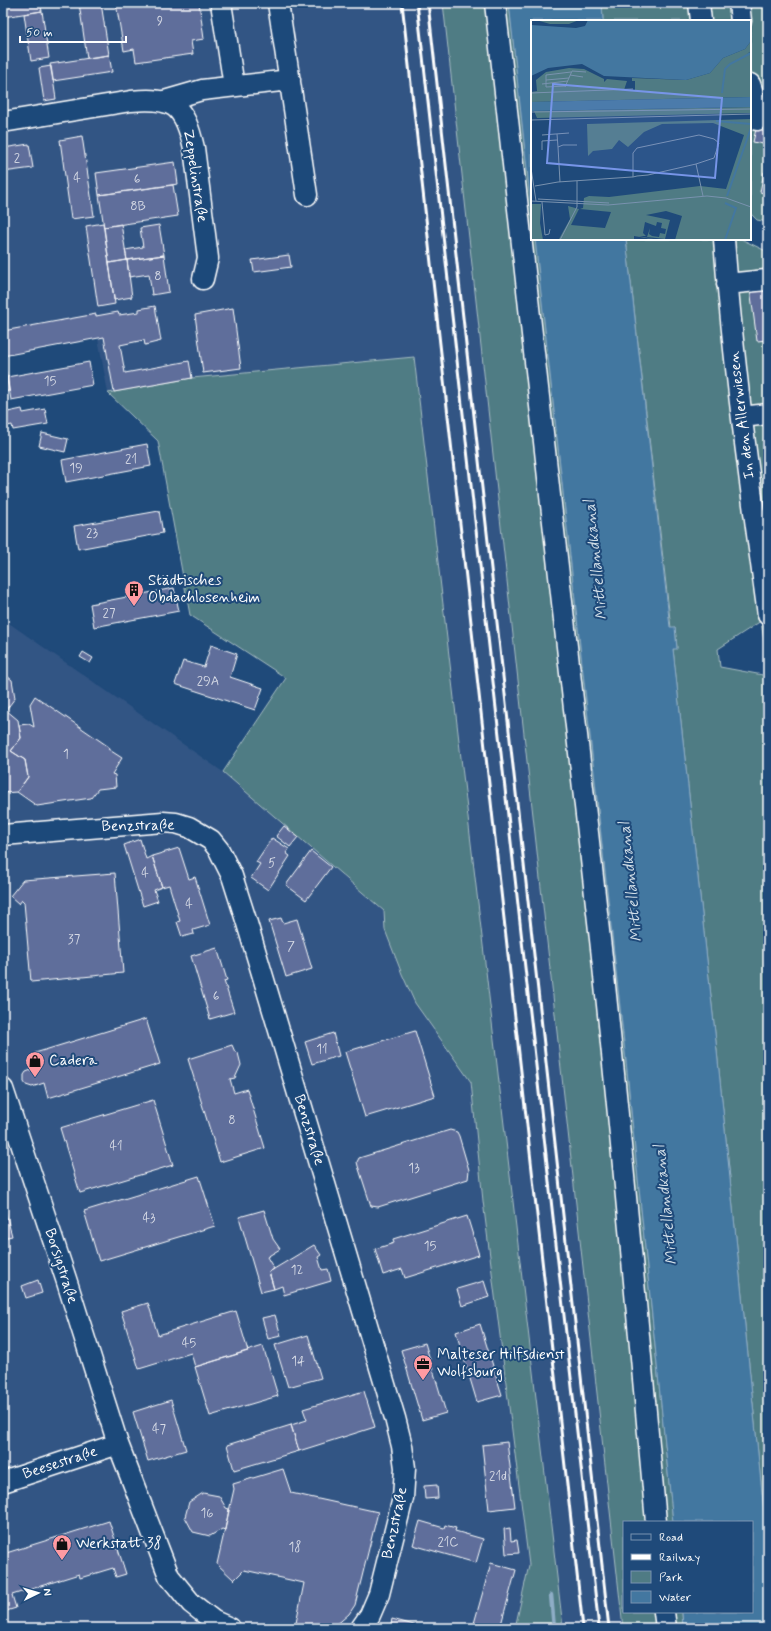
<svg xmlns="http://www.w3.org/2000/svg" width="771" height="1631" font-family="Mynerve,sans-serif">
  <rect width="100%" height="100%" fill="#1f4a7a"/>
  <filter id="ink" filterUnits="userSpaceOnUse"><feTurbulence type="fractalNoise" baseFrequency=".025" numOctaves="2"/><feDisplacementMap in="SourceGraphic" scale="8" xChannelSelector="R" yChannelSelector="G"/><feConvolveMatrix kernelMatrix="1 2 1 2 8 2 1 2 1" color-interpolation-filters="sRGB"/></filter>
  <g filter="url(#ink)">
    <path fill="#325584" d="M3,3H443L623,1628H563L414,357L192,378L108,393L98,338L3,356Z
      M3,619L223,772L384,911L385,930L402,974L415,1003L471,1082L483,1201L529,1565L515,1628H3Z"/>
    <path fill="#4f7b84" stroke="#a7bdc2" d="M443,3H509L532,216V239H535L626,1061L673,1522H624V1612H682L683,1628H623Z
      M602,3H768V222L757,220L750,213V21H603Z
      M626,239H741L768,252V669L761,621L718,649L720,667L768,676V1551L717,1051L673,649L677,648L675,627L671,628Z
      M414,357L563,1628H515L529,1565L483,1201L471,1082L415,1003L402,974L385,930L384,911L223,772L286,678L190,615L158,441L108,393L192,378Z"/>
    <path fill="#4377a0" stroke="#8eadc6" d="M509,3H602L603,21H532V216Z
      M535,239H626L670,627H675L677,649H673L717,1051L768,1551V1628H683L682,1612H752V1522H673L626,1061Z"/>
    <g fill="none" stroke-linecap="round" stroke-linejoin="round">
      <path stroke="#8eadc6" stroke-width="4.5" d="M551,1595L554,1628"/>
    </g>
    <path fill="#5f6e9b" stroke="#fff" d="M3,3H40L42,11L3,17Z
      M79,3H101L109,55L87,58Z
      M116,3H199L204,39L191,41L193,54L136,62L134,49L124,51Z
      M42,11L49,58L31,61L24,14Z
      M3,38L6,60L3,61Z
      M109,55L112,72L53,81L50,64Z
      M51,66L56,99L44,101L39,68Z
      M756,129L768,131V145L753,142Z
      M82,136L94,216L71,219L60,140Z
      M29,144L33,168L3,172V148Z
      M175,162L178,184L99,195L96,173Z
      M764,172L768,173V194L760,192Z
      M173,185L178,216L104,227L99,195Z
      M103,223L115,304L98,307L86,226Z
      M121,224L127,260L109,263L104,227Z
      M159,225L164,255L127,260L125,250L143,247L140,228Z
      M164,255L169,292L152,295L149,274L129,277L127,260Z
      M289,255L291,267L254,272L252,260Z
      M127,260L132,297L114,300L109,263Z
      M768,286V340L757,341L750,288Z
      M155,306L161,341L145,345L144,340L120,345L125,373L189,361L192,378L114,392L104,337L3,356V331L96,314V316L118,312L119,315L139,312V309Z
      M233,308L241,368L203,373L195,315Z
      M89,362L93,385L11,400L7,377Z
      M6,371L9,391L3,392V372Z
      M22,409L23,413L45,409L48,424L13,430L12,425L3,427V413Z
      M42,433L68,439L65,452L39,446Z
      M147,444L151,466L66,482L62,460Z
      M159,511L163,533L78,549L74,526Z
      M174,588L179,611L94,627L90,604Z
      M211,645L237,654L230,677L263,688L255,710L175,684L183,661L204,667Z
      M83,652L93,658L90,663L80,657Z
      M3,673L12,680L15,698L6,710L18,720L21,738L11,751L25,760L28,777L17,792L3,793Z
      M35,696L109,747L108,749L122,758L112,774L115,775L116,787L98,789L91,798L37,806L17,792L28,777L25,760L11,751L21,738L19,725L29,724L34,727L30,704Z
      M284,826L298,837L290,847L276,836Z
      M272,838L289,849L286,853L290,856L268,890L251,878L260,864L256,862Z
      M140,839L146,859L152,856L162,887L154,890L158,901L143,906L124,845Z
      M179,848L189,879L195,877L210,925L193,930L194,934L182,937L177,922L180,921L169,885L162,887L152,856Z
      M311,851L331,867L306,900L286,885Z
      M115,873L123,973L31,982L24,902L22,900L19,904L10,896L23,880Z
      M281,918L283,923L297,919L312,969L286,977L269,921Z
      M217,948L227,980L224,981L234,1012L210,1019L191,956Z
      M146,1019L160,1064L48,1098L44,1083L32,1087L26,1085L24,1082V1075L26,1072L39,1067L35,1053Z
      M415,1031L435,1096L365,1117L345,1052Z
      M333,1033L339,1056L312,1064L305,1042Z
      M232,1045L235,1052L238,1053L241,1065L235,1078L230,1079L234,1093L247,1089L265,1148L220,1162L188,1059Z
      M153,1100L173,1165L80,1193L60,1128Z
      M450,1130L457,1132L459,1136L469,1170L468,1179L378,1207L371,1206L358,1166L357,1162L359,1158Z
      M199,1176L215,1226L99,1261L84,1211Z
      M3,1203L12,1236L3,1238Z
      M264,1210L273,1239L280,1249L267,1257L274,1269L269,1272L274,1289L261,1292L239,1217Z
      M467,1216L479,1255L405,1278L402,1269L383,1275L375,1249L394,1243L393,1239Z
      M314,1245L321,1255L318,1257L322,1270L328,1269L331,1281L284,1295L282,1286L274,1289L269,1272Z
      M38,1280L42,1293L26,1298L22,1286Z
      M484,1281L489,1297L462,1306L457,1289Z
      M148,1303L158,1335L236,1311L248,1351L195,1367L191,1353L139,1369L121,1311Z
      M275,1315L281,1336L268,1339L262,1318Z
      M480,1324L502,1395L477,1402L456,1332Z
      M308,1335L321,1378L288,1387L275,1345Z
      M425,1343L446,1413L422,1420L401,1350Z
      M263,1346L278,1396L210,1416L195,1367Z
      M364,1391L375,1427L299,1451L291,1425L307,1420L303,1409Z
      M171,1400L186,1450L148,1461L133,1412Z
      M291,1425L299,1451L234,1470L227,1445Z
      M507,1442L515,1507L489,1510L482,1445Z
      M283,1469L291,1493L378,1512L355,1605L349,1614L334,1627L295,1628L304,1583L244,1570L234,1580L217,1564L234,1489L233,1484Z
      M437,1485L438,1498L425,1499L424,1486Z
      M203,1493L219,1496L226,1508L229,1509L225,1530L222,1529L210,1536L193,1532L185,1517L189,1502Z
      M109,1521L126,1574L116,1577L113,1568L80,1578L79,1574L12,1595L16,1608L3,1612V1554Z
      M420,1521L444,1528L445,1525L456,1528L455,1531L483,1539L476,1563L413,1545Z
      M510,1528L511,1541L517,1540L519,1553L506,1554L504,1529Z
      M491,1563L516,1570L500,1628H477L473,1627Z
      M392,1619L425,1628H390Z"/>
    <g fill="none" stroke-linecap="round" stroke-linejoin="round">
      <defs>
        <path id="minor" d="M221,3L234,86
          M278,3L307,195
          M495,3C528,321 568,639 602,957C622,1145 639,1333 656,1522
          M699,3L701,21
          M739,3L741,21
          M750,84L753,93L757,120
          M164,101L202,90L290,80
          M3,122L131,101C174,97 184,105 194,148L208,258L203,279
          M724,239C733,365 751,490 768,615
          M727,284L766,280
          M742,417L768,414
          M3,835L163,822L176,823L189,827L211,840L219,850L232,876L246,920L395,1418L402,1446L405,1468L403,1498L379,1594L370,1615L361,1628
          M3,1089L66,1279L118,1444L169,1576L191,1603L214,1621L230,1628
          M3,1482L118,1444
          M664,1612L666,1628"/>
      </defs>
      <use href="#minor" stroke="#fff" stroke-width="23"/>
      <use href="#minor" stroke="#1f4a7a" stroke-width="20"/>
      <path stroke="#fff" stroke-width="3" d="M402,3L583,1628
        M417,3L599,1628
        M428,3L609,1628"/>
    </g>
  </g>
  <defs>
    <symbol id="building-pin" viewBox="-11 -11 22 30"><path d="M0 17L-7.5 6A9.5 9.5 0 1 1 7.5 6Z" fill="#ff9aa2" stroke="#1f4a7a"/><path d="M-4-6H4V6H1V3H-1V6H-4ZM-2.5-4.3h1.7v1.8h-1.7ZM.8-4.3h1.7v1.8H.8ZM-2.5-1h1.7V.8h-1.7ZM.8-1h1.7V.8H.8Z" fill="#111"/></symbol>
    <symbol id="shop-pin" viewBox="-11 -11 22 30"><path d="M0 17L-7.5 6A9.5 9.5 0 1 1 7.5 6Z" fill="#ff9aa2" stroke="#1f4a7a"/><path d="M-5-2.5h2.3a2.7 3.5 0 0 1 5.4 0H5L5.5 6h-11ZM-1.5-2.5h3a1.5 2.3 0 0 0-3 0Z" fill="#111"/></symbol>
    <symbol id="office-pin" viewBox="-11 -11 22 30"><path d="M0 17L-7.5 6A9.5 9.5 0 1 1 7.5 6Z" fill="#ff9aa2" stroke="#1f4a7a"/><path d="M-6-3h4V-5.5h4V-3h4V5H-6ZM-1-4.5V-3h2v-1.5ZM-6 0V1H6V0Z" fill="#111"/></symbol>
  </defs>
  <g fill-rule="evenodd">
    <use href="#building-pin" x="123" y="579" width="22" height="30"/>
    <use href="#shop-pin" x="24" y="1050" width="22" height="30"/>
    <use href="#office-pin" x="412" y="1353" width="22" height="30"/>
    <use href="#shop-pin" x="51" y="1533" width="22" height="30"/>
  </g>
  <g text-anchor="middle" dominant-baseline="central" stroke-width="4" stroke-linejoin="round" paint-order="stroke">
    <g font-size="13" fill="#d7dbe6">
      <text x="160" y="21">9</text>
      <text x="17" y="158">2</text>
      <text x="77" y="178">4</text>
      <text x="137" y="179">6</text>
      <text x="138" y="206">8B</text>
      <text x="158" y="276">8</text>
      <text x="50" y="381">15</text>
      <text x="131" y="459">21</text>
      <text x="76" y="468">19</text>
      <text x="92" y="533">23</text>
      <text x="109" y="613">27</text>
      <text x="208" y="681">29A</text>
      <text x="66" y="754">1</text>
      <text x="272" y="863">5</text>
      <text x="145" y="873">4</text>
      <text x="189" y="904">4</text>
      <text x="74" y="939">37</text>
      <text x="291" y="946">7</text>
      <text x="216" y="996">6</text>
      <text x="322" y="1049">11</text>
      <text x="232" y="1120">8</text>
      <text x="116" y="1146">41</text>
      <text x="414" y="1168">13</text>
      <text x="149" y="1218">43</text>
      <text x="430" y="1246">15</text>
      <text x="297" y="1270">12</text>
      <text x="189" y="1343">45</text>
      <text x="298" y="1361">14</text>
      <text x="159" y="1429">47</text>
      <text x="498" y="1476">21d</text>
      <text x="207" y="1513">16</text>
      <text x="448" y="1542">21C</text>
      <text x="295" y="1547">18</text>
    </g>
    <g font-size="15" fill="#fff" stroke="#1f4a7a">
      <text transform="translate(195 176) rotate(81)">Zeppelinstraße</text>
      <text transform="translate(742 415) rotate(-97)">In den Allerwiesen</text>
      <text transform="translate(138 826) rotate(-1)">Benzstraße</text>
      <text transform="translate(309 1130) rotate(73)">Benzstraße</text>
      <text transform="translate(61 1266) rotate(72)">Borsigstraße</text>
      <text transform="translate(60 1463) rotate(-18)">Beesestraße</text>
      <text transform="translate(395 1523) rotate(-78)">Benzstraße</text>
    </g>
    <g font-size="15" fill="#fff" stroke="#1f4a7a" text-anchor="start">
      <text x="148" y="581">Städtisches<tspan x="148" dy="17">Obdachlosenheim</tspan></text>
      <text x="49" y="1061">Cadera</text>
      <text x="437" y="1355">Malteser Hilfsdienst<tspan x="437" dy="17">Wolfsburg</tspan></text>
      <text x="76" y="1544">Werkstatt 38</text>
    </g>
    <g font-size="16" font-style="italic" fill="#d0dde7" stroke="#1f4a7a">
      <text transform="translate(596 560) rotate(-96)">Mittellandkanal</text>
      <text transform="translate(631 882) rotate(-96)">Mittellandkanal</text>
      <text transform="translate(666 1205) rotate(-96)">Mittellandkanal</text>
    </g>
  </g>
  <g transform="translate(531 20)">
    <rect width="220" height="220" fill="#1f4a7a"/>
    <path d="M5,0H48L38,4H19ZM220,21V31L216,34L220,32V77L0,82V72L6,71L5,60L15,52L38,48L53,49L73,59V62L76,59L96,61L93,70H104V61H101V58L155,60L179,53L192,38L214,29ZM220,87V93L6,98L3,91ZM220,99V220H144L151,196L135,191L115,195L139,200L134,219L116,217L119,208L118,214L121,216L128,217L129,213L134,214L135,209L130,208L131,203L126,202L125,206L114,202L112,213L115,216H108L127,220L103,216V220H13L28,219L39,199L37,186L48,189L40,205L74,208L80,192L49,189L52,188L53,178L58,176L78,177L169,166L195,169L213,115L182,103L131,104L113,112L97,127L88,120L81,129L62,131L57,136L56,104ZM0,184H10L9,203L12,220L0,219Z" fill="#4f7b84"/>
    <path d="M57,0H220V21L214,29L192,38L179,53L155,60L73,56L51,44L17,48L0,56V5L45,8L54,6ZM220,77V87L0,91V82Z" fill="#4377a0"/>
    <path fill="none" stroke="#4377a0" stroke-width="2" d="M191,73L194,49L199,44L220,33M185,101L220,104M196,176L220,108M194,183L205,188L194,220"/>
    <path fill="none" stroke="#7992af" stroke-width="1" d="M39,55L52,57M15,60L38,58M11,64L37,61M35,66L15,67V55L40,52M34,67L41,51L55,52M0,73L102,69M0,92L220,89M0,100L220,94M26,114L27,127M11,115L38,113M11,130V121L26,120M165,144L172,176M0,148L5,181M29,162L27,127L32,125H46M4,166L27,162L101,157H102L106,156L117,155L165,144L183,138L188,123L183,119L168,115L106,128L102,133V157M7,179L78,183M0,181L77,185L176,176L195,178L220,187M11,182L14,215L18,214L19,209M29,220L46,187V161"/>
    <path fill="#7795e8" fill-opacity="0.15" stroke="#7795e8" stroke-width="2" d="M22,64L191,78L184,158L16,143Z"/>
    <rect width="220" height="220" fill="none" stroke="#fff" stroke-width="2"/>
  </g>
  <rect width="771" height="1631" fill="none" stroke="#1f4a7a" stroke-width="16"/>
  <rect x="8" y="8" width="755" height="1615" fill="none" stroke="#fff" stroke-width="1.5" filter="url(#ink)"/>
  <rect x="623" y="1521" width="130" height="92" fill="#1f4a7a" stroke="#7992af"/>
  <rect x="631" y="1534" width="20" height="6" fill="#1f4a7a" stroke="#7992af"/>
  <text x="659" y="1541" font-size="12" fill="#ffffff">Road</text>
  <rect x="631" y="1554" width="20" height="6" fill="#ffffff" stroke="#7992af"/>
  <text x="659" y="1561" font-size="12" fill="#ffffff">Railway</text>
  <rect x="631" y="1571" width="20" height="12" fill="#4f7b84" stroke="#7992af"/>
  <text x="659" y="1581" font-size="12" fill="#ffffff">Park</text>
  <rect x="631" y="1591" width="20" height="12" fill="#4377a0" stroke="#7992af"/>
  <text x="659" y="1601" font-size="12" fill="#ffffff">Water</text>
  <g transform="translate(38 1593) rotate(85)" stroke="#1f4a7a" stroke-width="3" paint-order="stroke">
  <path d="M0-3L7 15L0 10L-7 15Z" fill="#ffffff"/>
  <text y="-6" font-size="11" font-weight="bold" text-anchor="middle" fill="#ffffff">N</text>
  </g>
  <path d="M20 36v6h106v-6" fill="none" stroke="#ffffff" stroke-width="2"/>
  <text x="26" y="36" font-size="12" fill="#ffffff" stroke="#1f4a7a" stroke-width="3" paint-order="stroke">50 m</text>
</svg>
